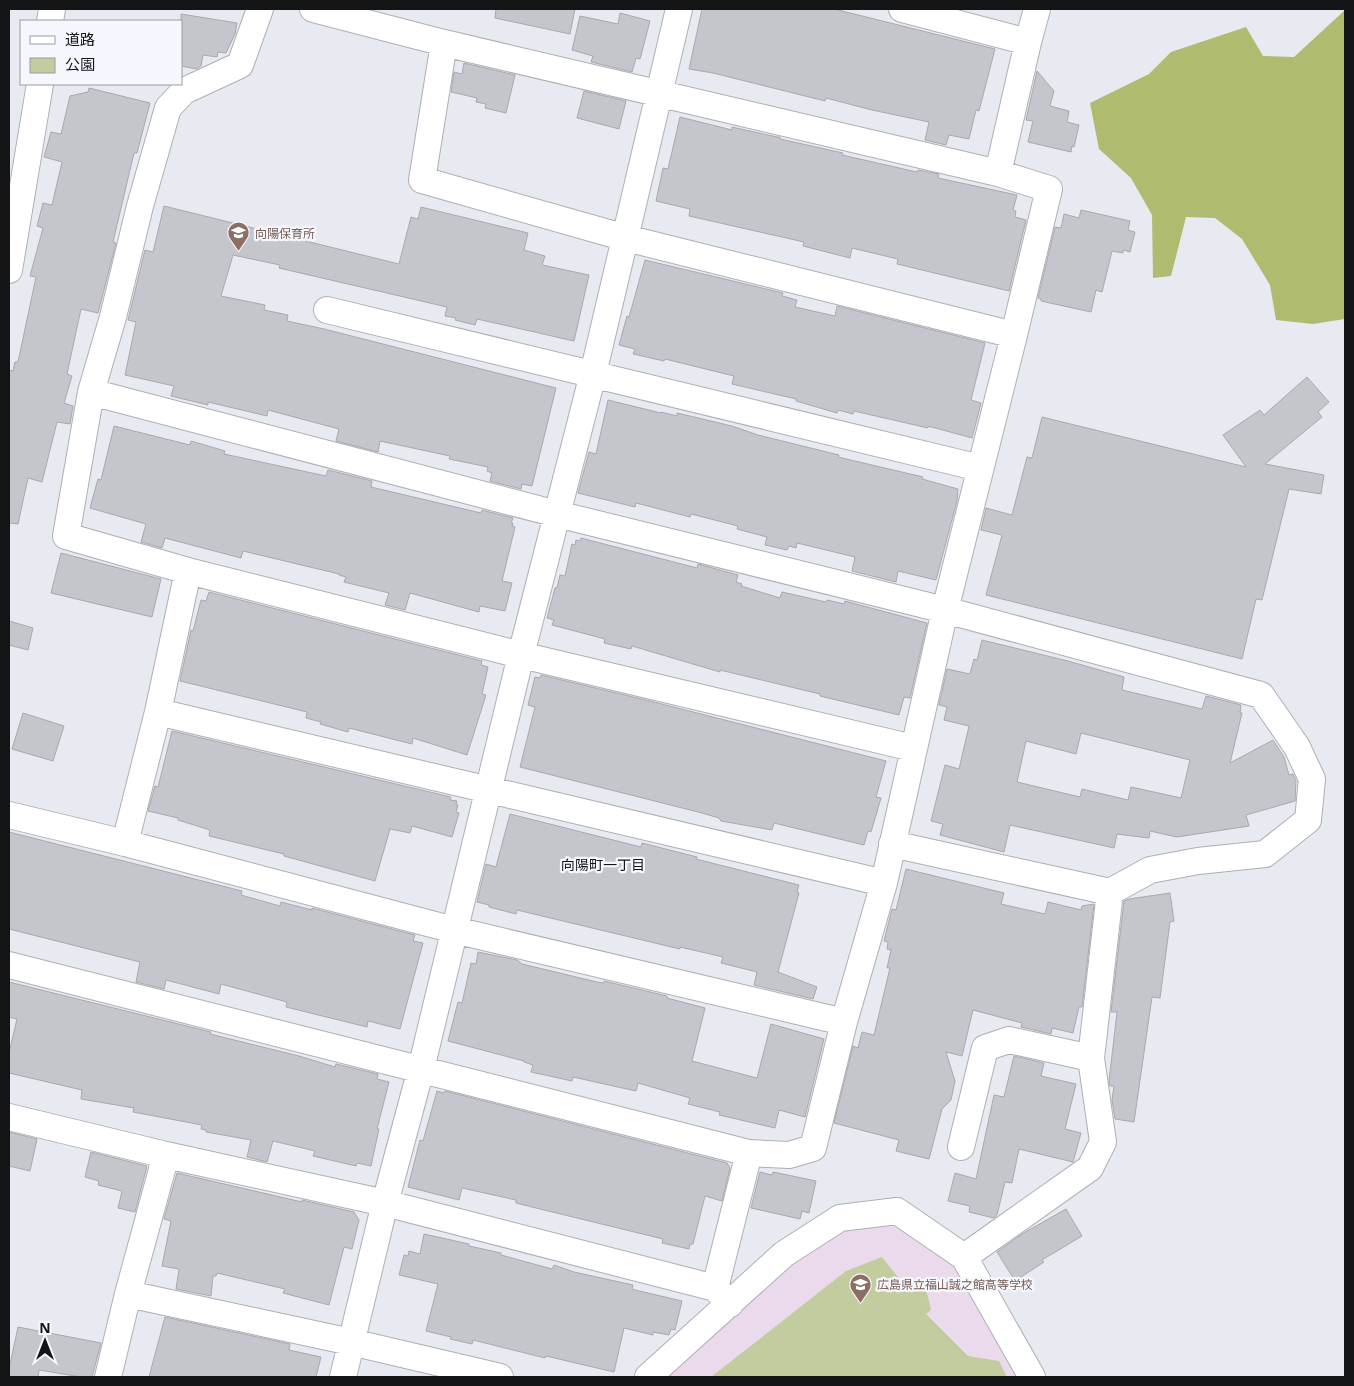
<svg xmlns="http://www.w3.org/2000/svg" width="1354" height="1386" font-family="'Open Sans','Noto Sans JP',sans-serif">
  <rect width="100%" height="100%" fill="#e8eaf1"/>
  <path fill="#ebdaec" d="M890,1221L946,1255L1019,1377H663L717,1328L830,1234L844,1226Z"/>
  <path fill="#c3cc9e" d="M882,1257L905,1286L926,1289L931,1310L926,1314L968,1356L999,1361L1007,1377H711L846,1271Z"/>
  <path fill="#afbb6e" d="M1345,10V319L1313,324L1276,320L1270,285L1242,239L1215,218L1186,217L1171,276L1153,278L1152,215L1131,178L1099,149L1090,103L1149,74L1171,52L1246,27L1263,56L1294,57Z"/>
  <path fill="#c5c5cc" stroke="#a8a9af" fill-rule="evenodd" d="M496,9H575L570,34L495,18Z
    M702,9H834L995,49L979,111L976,110L969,139L949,135L946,145L925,140L929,122L872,110L826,98L825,101L713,73L689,69Z
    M620,13L650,21L640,59L636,58L632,72L591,62L593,56L572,50L580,16L618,24Z
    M181,14L237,23L235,34L226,53L218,52L217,57L203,55L201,66L197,69L181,66Z
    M464,63L515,75L506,113L485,108L486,104L476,102L477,98L451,92L454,72L462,74Z
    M1037,71L1054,91L1050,106L1069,111L1067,122L1079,125L1074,147L1072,146L1071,152L1028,142L1033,121L1026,120Z
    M89,88L150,103L137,153H134L113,242L116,243L98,313L81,309L67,374L72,376L64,403L73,406L70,424L57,422L42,482L28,478L18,524L9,523V370L13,371L15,362H18L36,277L30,276L43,228L37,226L43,203L52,205L62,162L44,157L51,132L61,134L70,96L88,92Z
    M584,91L626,101L619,129L577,118Z
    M680,117L732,130V127L777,137H780V139L843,153L842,155L917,172L918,170L939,174L938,178L1017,195L1013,210L1016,211L1015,217L1026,220L1009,291L897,264L898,259L852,248L850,258L803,246L804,242L689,216L690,209L656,201L663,168L668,169Z
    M164,206L399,264L411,217L418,219L421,207L528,233L524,250L545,256L542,265L589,275L574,341L477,319L475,325L455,320L456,318L445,316L447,307L279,268L280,265L233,255L221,296L265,305L264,310L288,315L287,321L324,329L556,388L532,486L522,484L521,489L490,481L492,473L487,471L488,467L449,459L450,456L380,441L378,452L336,441L339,429L268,410L267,416L208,402V405L171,396L174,386L125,375L136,322L128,320L145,250L153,252Z
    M1081,210L1130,221L1128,230L1135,232L1130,252L1123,250V253L1112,251L1102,292L1096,290L1091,312L1041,301V299L1038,298L1055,227L1061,228L1064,214L1079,218Z
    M645,260L783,293L782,296L797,300L795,307L835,316L837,306L985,343L971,400L981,403L972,438L928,426V428L854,411L853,414L838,410L837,413L796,401V399L732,384L734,376L665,359L664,361L633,354L635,349L619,345L627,316L629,317Z
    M1307,377L1329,402L1318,412L1322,417L1265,464L1324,475L1321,494L1289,489L1262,600L1256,599L1242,659L986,595L1002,535L981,530L986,508L1012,515L1027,457L1032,458L1042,417L1246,467L1223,435L1260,410L1264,415Z
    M608,400L661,413V412L677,416V413L732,426L758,435L839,455L838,457L923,477L922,479L958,489L957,501L936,580L898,571L896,582L852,571L855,557L797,543L796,548L789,546L787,550L765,545L767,537L737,529L738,526L691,514L690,517L636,503L635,507L578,493L589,452L596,454Z
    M114,426L190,445L191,441L225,451L224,454L326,476L328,470L372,481L371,487L481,513L482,510L513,518L511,523H513L512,526L515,527L502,581L512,583L505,611L480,606L479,612L410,593L405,610L385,605L389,593L344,582L346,577L339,575V574L243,551L241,558L165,538L162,548L141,542L146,524L90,508L98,479L101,480Z
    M581,538L697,568L698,564L738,575L736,582L742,584L741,586L780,598L782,592L826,602L827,600L844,604L845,601L927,623L910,698L904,697L899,715L820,696V694L720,670V672L632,646L631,649L604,643L605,639L552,625L554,620L547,618L555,588H557L560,575L565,576L572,544L575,545L576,540L580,541Z
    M61,553L161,579L152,617L51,593Z
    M209,592L482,661L481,665L488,667L482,694L486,695L467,755L413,738L412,744L349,728L348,732L320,724L321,722L306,718L307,712L180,681L191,630L193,631L201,600L206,601Z
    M9,621L33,628L28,650L9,645Z
    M982,640L1068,661L1124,677L1122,690L1202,709L1206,696L1241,705L1240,713H1242L1230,763L1273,740L1284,757L1289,775L1293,774L1296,781L1295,801L1246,815L1249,826L1177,837L1150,831L1149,838L1117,834L1114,848L1010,825L1004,852L940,835L943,824L931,821L945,765L959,769L969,726L944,720L947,707L939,705L947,669L970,674L974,659L977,660ZM1081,733L1190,760L1181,798L1131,787L1128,800L1082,789L1080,797L1017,782L1026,741L1076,754Z
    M541,675L650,701L886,761L876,797L881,798L871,832L868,831L864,845L774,823L772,830L721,821L719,818L702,813L520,767L535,707L528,705L535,677L540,678Z
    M23,713L64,726L53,761L12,749Z
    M172,731L451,797L450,800L457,801L456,805H458L456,812L459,813L452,837L412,826L410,833L390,829L375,881L284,856V854L209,836L210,830L178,820V818L148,811L155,786L158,787Z
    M510,814L641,847L642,843L697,857L696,859L799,885L797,892L799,893L778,972L817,987L813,999L754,985L757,972L721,963L723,957L680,947V949L517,910L516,914L489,907V905L477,902L486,864L496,867Z
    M9,832L242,891L241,895L280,906L281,902L312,910V908L415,935L413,941L423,943L400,1029L368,1021L367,1027L286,1007L287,1002L221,984L219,994L166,980L164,989L136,982L140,962L9,929Z
    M906,869L1004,893L1001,904L1045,914L1048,902L1081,910L1082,906L1094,904L1082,1007H1079L1073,1033L1052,1028L1051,1034L1021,1027L1022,1023L973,1010L962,1056L946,1052L955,1081L951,1100L942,1109L929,1159L896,1151L899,1140L834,1123L853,1046L858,1048L862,1032L874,1035L890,968H887L891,950L887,949L888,942L884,941L892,909L896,910Z
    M1170,893L1174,921L1170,922L1160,998L1152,997L1134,1122L1115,1119L1112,1100L1114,1086H1110L1109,1081L1117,1012H1111L1124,901L1129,899Z
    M478,952L517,960L522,964L597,982L604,983V981L667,996V998L705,1008L692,1061L757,1078L771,1024L824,1039L805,1117L779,1110L775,1128L719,1115L720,1112L688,1104L690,1098L638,1083L636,1091L573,1077L572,1081L531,1072L533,1065L524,1062V1061L448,1041L458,1002L462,1003L471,963L476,964Z
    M9,982L211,1032L210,1034L299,1056L335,1067L336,1064L378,1074L377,1079L389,1082L377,1129H379L371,1166L357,1163L356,1166L313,1156L315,1151L273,1141L267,1162L247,1157L251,1140L206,1132V1130L201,1129L202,1125L133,1112L134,1108L81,1099L82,1090L9,1073V1053L17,1019L9,1017Z
    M1014,1056L1044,1063L1041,1076L1076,1084L1065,1129L1081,1133L1073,1162L1019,1149L1012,1183L1005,1182L997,1215L994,1218L969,1212L970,1206L948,1201L955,1173L976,1179L994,1095L1004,1097Z
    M437,1091L444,1093L445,1091L727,1163L730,1168L722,1201L705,1196L693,1244H690L689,1249L662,1243L663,1239L536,1208L516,1203V1200L462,1188L459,1200L408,1187L420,1140L423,1141Z
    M9,1132L37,1139L30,1171L9,1166Z
    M91,1152L147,1166L135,1212L118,1208L122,1191L98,1185L99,1181L85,1177Z
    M760,1172L772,1175L773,1172L816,1181L809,1213L802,1211L800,1219L751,1208Z
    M177,1173L302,1202V1200L354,1212L359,1220L352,1249L344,1247L329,1305L283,1293L285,1289L217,1273L216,1276H213L211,1296L176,1289L179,1269L162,1266L171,1221L164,1219Z
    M1066,1209L1082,1236L1042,1260L1044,1262L1015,1281L997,1252L1022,1234Z
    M424,1234L469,1244V1246L501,1253V1255L552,1269L554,1265L574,1272L633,1285L632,1289L635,1290L682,1301L675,1330L671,1329L669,1335L653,1332V1335L624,1328L614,1372L546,1356L545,1358L473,1340L472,1344L450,1339L451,1337L426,1331L438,1284L399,1275L404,1255L408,1256L409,1251L420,1254Z
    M165,1317L290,1344L289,1350L321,1357L316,1377H149Z
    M18,1327L101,1343L92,1377H81L39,1370L38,1377H9V1369Z"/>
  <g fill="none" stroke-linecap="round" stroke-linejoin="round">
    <defs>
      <path id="minor" d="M313,9L444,43L998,173
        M902,9L1028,42L998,173L1049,189L1014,335L945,610L1261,695L1297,747L1312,779L1308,820L1265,854L1198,861L1150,870L1110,892
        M50,21L52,9
        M1028,42L1037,9
        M444,43L422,180L626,238L1014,335
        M9,270L40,84
        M327,310L980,468
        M91,392L557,514L945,610L884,883L844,1022L813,1148L789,1155L749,1153L715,1288L730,1304
        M188,571L521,655L913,748
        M158,712L884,883
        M9,815L125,843L158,712L188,571L66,536L91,392L113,317L140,206L168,108L184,91L240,65L260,9
        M125,843L454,930L844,1022
        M9,965L749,1153
        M9,1117L166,1155L128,1294L108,1377
        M961,1147L985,1048L1009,1040L1091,1058
        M166,1155L385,1203L715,1288
        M964,1257L1032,1377
        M128,1294L351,1342L500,1377
        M343,1377L385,1203L421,1069L521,655L593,374L679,9
        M648,1377L784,1254L840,1218L897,1211L964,1257L1090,1168L1103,1142L1091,1058L1110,892L892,844"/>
    </defs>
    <use href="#minor" stroke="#aeafb6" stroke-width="28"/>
    <use href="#minor" stroke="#fff" stroke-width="26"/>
  </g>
  <defs>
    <symbol id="school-pin" viewBox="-11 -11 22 30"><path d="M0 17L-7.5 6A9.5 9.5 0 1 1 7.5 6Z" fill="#8d6e63" stroke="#f5f7fe"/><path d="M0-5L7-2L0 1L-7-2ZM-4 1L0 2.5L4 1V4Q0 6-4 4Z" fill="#fff"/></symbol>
  </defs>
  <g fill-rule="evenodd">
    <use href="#school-pin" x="226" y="220" width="25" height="34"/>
    <use href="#school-pin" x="848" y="1272" width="25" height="34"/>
  </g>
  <g text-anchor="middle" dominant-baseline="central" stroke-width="4.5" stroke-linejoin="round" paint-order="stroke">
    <g font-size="12" fill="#785e54" stroke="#f5f7fe" text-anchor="start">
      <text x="255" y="233">向陽保育所</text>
      <text x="877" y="1284">広島県立福山誠之館高等学校</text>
    </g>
    <g font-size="14" fill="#131416" stroke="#f5f7fe">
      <text x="603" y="864">向陽町一丁目</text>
    </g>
  </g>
  <rect width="1354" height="1386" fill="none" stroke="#131416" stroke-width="20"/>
  <rect x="20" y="20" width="162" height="65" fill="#f5f7fe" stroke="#9b9ca1"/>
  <rect x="30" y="36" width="25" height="8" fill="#ffffff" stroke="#9b9ca1"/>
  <text x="65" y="45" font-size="15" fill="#131416">道路</text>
  <rect x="30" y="58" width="25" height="15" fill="#c3cc9e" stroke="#9b9ca1"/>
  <text x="65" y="70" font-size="15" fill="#131416">公園</text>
  <g transform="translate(45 1341)" stroke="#f5f7fe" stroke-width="4" paint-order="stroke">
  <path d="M0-4L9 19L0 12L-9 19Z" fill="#131416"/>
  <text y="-8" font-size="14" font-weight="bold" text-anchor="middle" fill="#131416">N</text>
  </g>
</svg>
